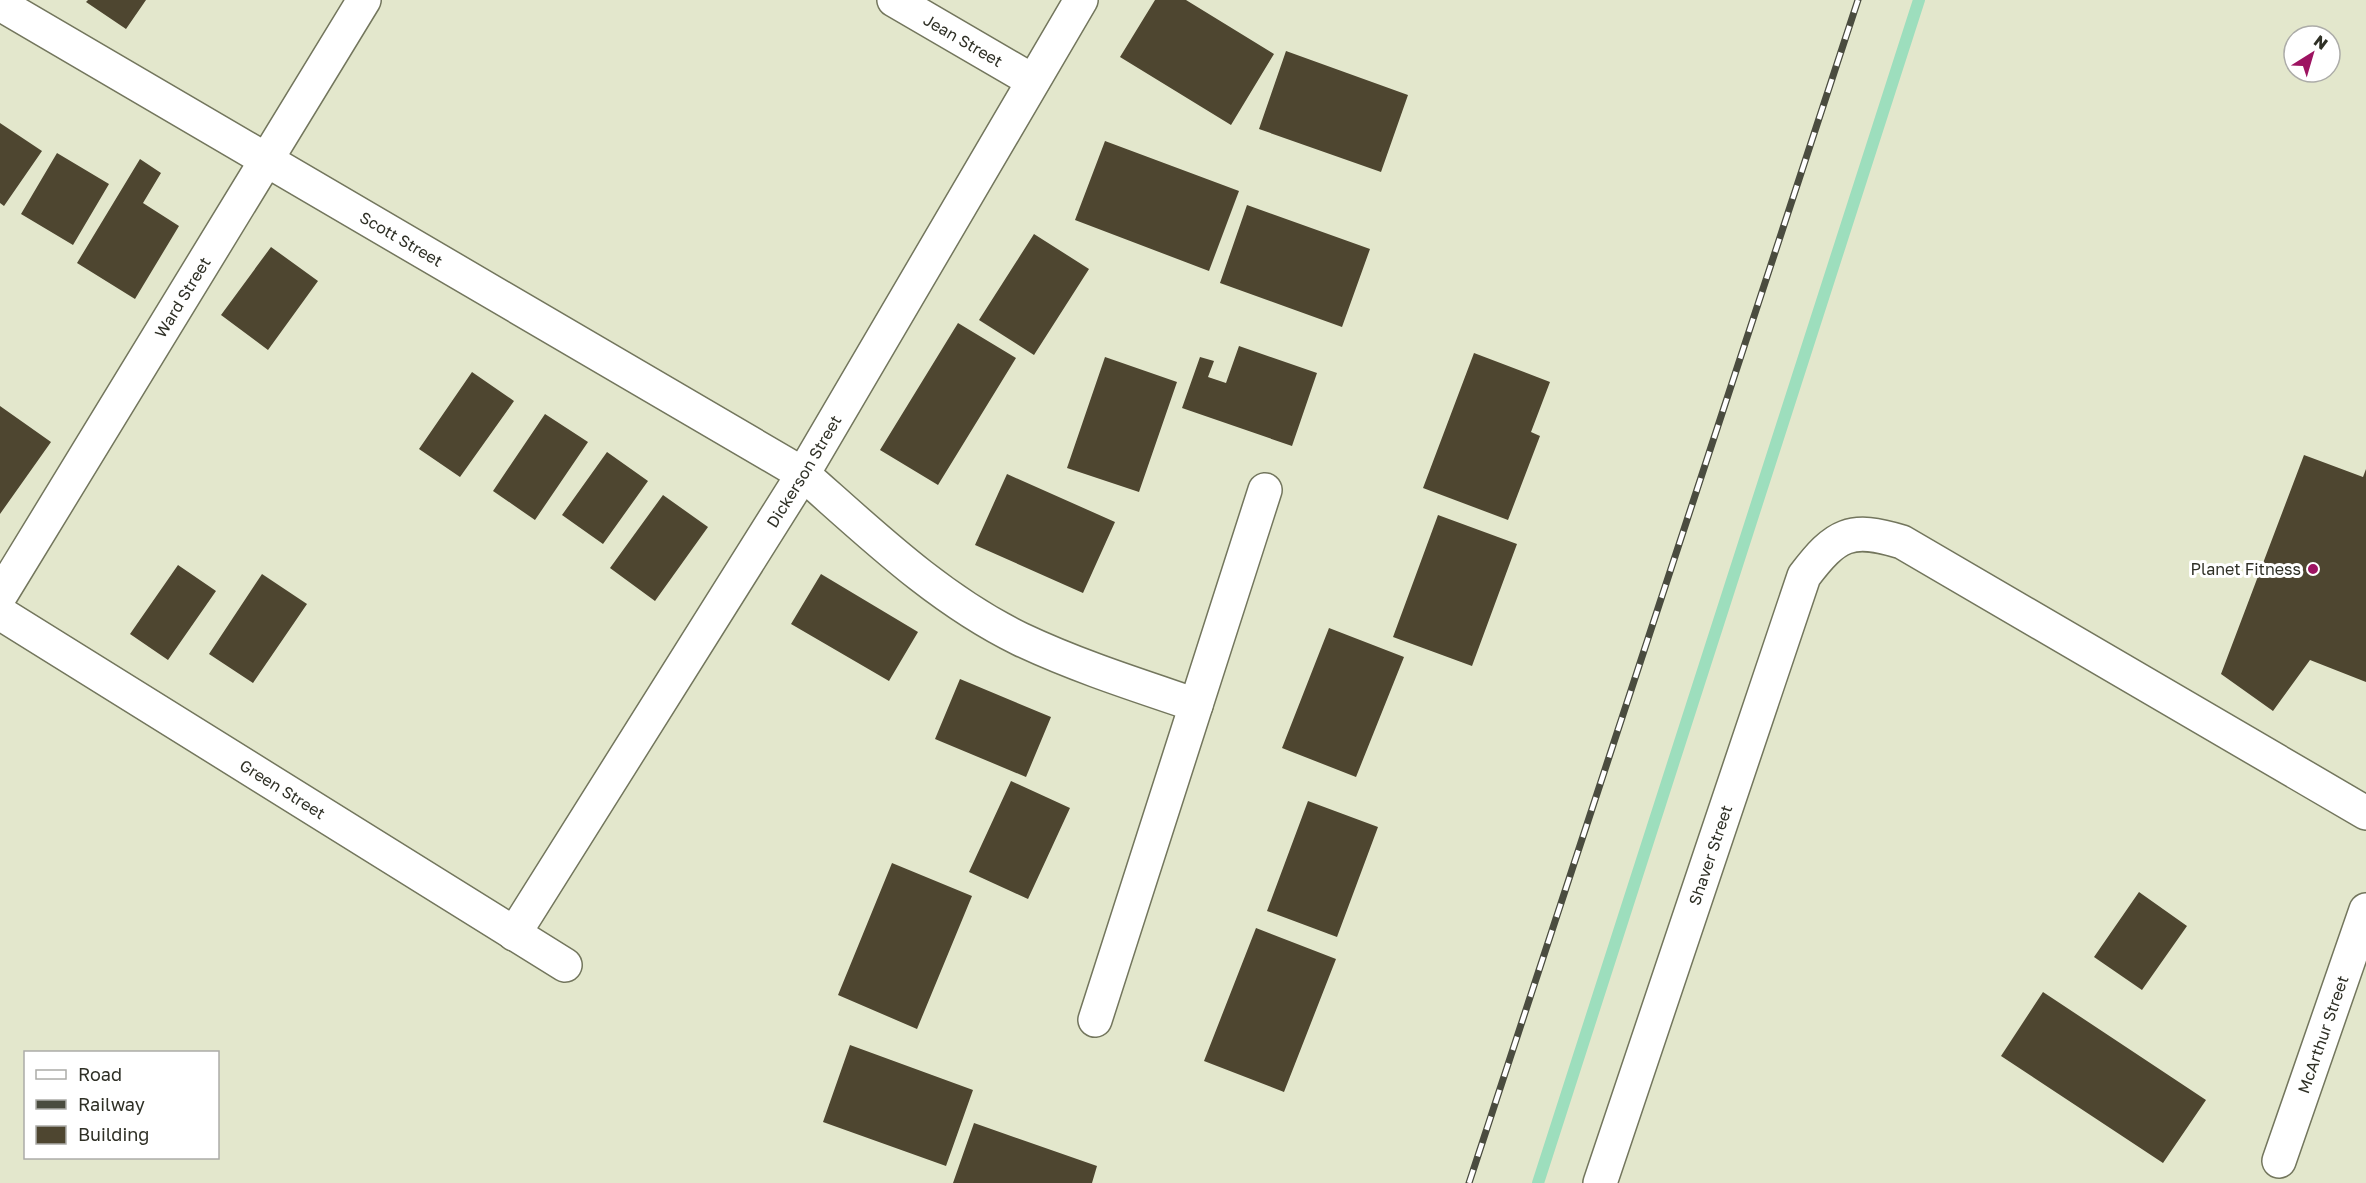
<svg xmlns="http://www.w3.org/2000/svg" width="2366" height="1183" font-family="'Golos Text',sans-serif">
  <rect width="100%" height="100%" fill="#e3e7cc"/>
  <g fill="none" stroke-linecap="round" stroke-linejoin="round">
    <path stroke="#9ddebd" stroke-width="12" d="M1538,1183L1919,0"/>
  </g>
  <path fill="#4e4630" d="M88,0H146L126,29L86,2Z
    M1155,0H1186L1274,54L1231,125L1120,57Z
    M1286,51L1408,95L1381,172L1259,129Z
    M0,123L42,151L4,206L0,203Z
    M1105,141L1239,191L1209,271L1075,220Z
    M57,153L109,184L73,245L21,214Z
    M140,159L161,173L143,203L179,226L135,299L77,263Z
    M1247,205L1370,249L1342,327L1220,283Z
    M1034,234L1089,269L1034,355L979,320Z
    M271,247L318,281L268,350L221,315Z
    M958,323L1016,358L938,485L880,450Z
    M1239,346L1317,373L1292,446L1182,408L1200,357L1214,361L1208,377L1226,383Z
    M1474,353L1550,382L1531,432L1540,436L1508,520L1423,488Z
    M1105,357L1177,382L1139,492L1067,468Z
    M472,372L514,401L460,477L419,449Z
    M0,406L51,442L0,514Z
    M545,414L588,442L535,520L493,491Z
    M607,452L648,481L603,544L562,515Z
    M2304,455L2363,477L2366,469V682L2310,660L2273,711L2221,674Z
    M1007,474L1115,522L1083,593L975,545Z
    M663,495L708,527L655,601L610,568Z
    M1438,515L1517,544L1472,666L1393,637Z
    M178,565L216,591L168,660L130,634Z
    M262,574L307,604L253,683L209,654Z
    M821,574L918,632L889,681L791,624Z
    M1329,628L1404,657L1356,777L1282,748Z
    M960,679L1051,717L1026,777L935,739Z
    M1011,781L1070,808L1028,899L969,872Z
    M1308,801L1378,827L1337,937L1267,911Z
    M892,863L972,896L917,1029L838,995Z
    M2139,892L2187,926L2142,990L2094,957Z
    M1256,928L1336,959L1284,1092L1204,1061Z
    M2043,992L2206,1100L2163,1163L2001,1056Z
    M850,1045L973,1090L946,1166L823,1122Z
    M974,1123L1097,1166L1092,1183H953Z"/>
  <g fill="none" stroke-linecap="round" stroke-linejoin="round">
    <defs>
      <g id="minor">
        <path id="s1" d="M894,0L1033,81"/>
        <path id="s2" d="M0,4L803,474C871,534 938,599 1020,639C1077,666 1137,685 1196,705"/>
        <path id="s3" d="M0,596L364,0"/>
        <path id="s4" d="M0,613L565,965"/>
        <path id="s5" d="M514,934L803,474L1081,0"/>
        <path d="M1095,1020L1265,490"/>
        <path id="s6" d="M2279,1161L2366,910"/>
        <path id="s7" d="M1600,1183L1804,576C1836,534 1850,526 1902,542L2366,813"/>
      </g>
    </defs>
    <use href="#minor" stroke="#73765d" stroke-width="36"/>
    <use href="#minor" stroke="#fff" stroke-width="33"/>
    <defs>
      <path id="rail" d="M1469,1183L1858,0"/>
    </defs>
    <use href="#rail" stroke="#4a4c3f" stroke-width="7"/>
    <use href="#rail" stroke="#fff" stroke-width="4.5" stroke-dasharray="14" stroke-linecap="butt"/>
  </g>
  <circle fill="#9d1361" stroke="#fff" stroke-width="2" cx="2313" cy="569" r="6"/>
  <g text-anchor="middle" dominant-baseline="central" stroke-width="6" stroke-linejoin="round" paint-order="stroke">
    <g font-size="16" fill="#2f3026" stroke="#fff">
      <text stroke="none"><textPath href="#s1" startOffset="80">Jean Street</textPath></text>
      <text stroke="none"><textPath href="#s2" startOffset="465">Scott Street</textPath></text>
      <text stroke="none"><textPath href="#s3" startOffset="350">Ward Street</textPath></text>
      <text stroke="none"><textPath href="#s5" startOffset="546">Dickerson Street</textPath></text>
      <text stroke="none"><textPath href="#s4" startOffset="333">Green Street</textPath></text>
      <text stroke="none"><textPath href="#s7" startOffset="346">Shaver Street</textPath></text>
      <text stroke="none"><textPath href="#s6" startOffset="134">McArthur Street</textPath></text>
    </g>
    <g font-size="16" fill="#2f3026" stroke="#fff" text-anchor="end">
      <text x="2301" y="569">Planet Fitness</text>
    </g>
  </g>
  <rect x="24" y="1051" width="195" height="108" fill="#ffffff" stroke="#acaca8" stroke-width="1.5"/>
  <rect x="36" y="1070" width="30" height="9" fill="#ffffff" stroke="#acaca8" stroke-width="1.5"/>
  <text x="78" y="1081" font-size="18" fill="#2f3026">Road</text>
  <rect x="36" y="1100" width="30" height="9" fill="#4a4c3f" stroke="#acaca8" stroke-width="1.5"/>
  <text x="78" y="1111" font-size="18" fill="#2f3026">Railway</text>
  <rect x="36" y="1126" width="30" height="18" fill="#4e4630" stroke="#acaca8" stroke-width="1.5"/>
  <text x="78" y="1141" font-size="18" fill="#2f3026">Building</text>
  <g transform="translate(2312 54) rotate(37)"><circle r="28" fill="#ffffff" stroke="#acaca8" stroke-width="1.5"/>
  <path d="M0-4.5L10 22L0 15L-10 22Z" fill="#9d1361"/>
  <text y="-9" font-size="16" font-weight="bold" text-anchor="middle" fill="#2f3026">N</text>
  </g>
</svg>
